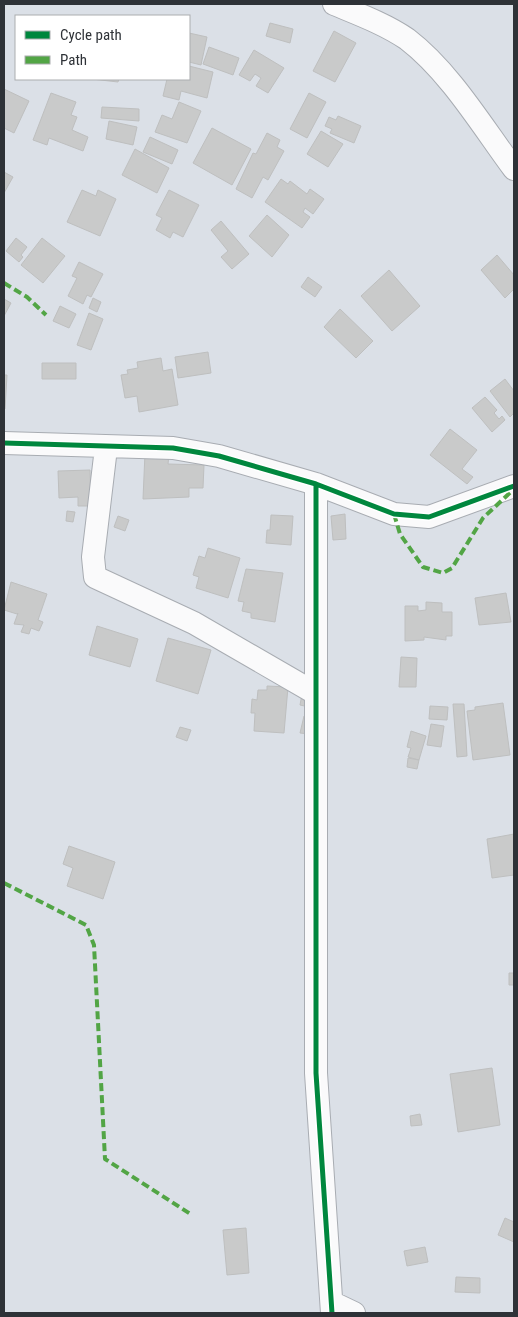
<svg xmlns="http://www.w3.org/2000/svg" width="518" height="1317" font-family="'Roboto Condensed',sans-serif">
  <rect width="100%" height="100%" fill="#dbe0e7"/>
  <path fill="#c9caca" stroke="#bebfbf" d="M270,23L293,29L290,43L266,36Z
    M334,31L356,43L335,82L313,71Z
    M189,33L207,37L201,65L189,62Z
    M209,47L239,58L233,75L203,64Z
    M254,50L284,68L268,93L256,86L261,78L255,74L250,81L239,75Z
    M189,66L213,72L207,98L181,91L179,100L163,96L167,79H189Z
    M92,79H119L118,82Z
    M4,89L29,101L14,133L4,128Z
    M51,93L76,102L71,115L77,117L72,130L88,137L83,151L49,138L47,145L33,140Z
    M309,93L326,102L307,138L290,129Z
    M179,102L201,111L187,143L155,132L162,115L172,119Z
    M102,107L139,109V121L101,118Z
    M338,116L361,126L354,143L330,133L332,129L325,126L329,117L336,120Z
    M109,121L137,127L133,145L106,139Z
    M212,128L251,149L232,185L193,163Z
    M321,131L343,144L328,167L307,154Z
    M267,133L280,140L277,147L284,151L268,180L263,177L252,198L236,189L253,153L256,154Z
    M150,137L178,150L172,164L143,152Z
    M135,149L169,168L157,193L122,175Z
    M4,172L13,177L4,193Z
    M281,179L288,184L290,181L307,194L310,189L324,199L313,214L305,208L303,212L310,217L302,228L265,202Z
    M82,190L96,196L98,190L116,199L100,236L67,222Z
    M169,190L199,205L183,237L173,232L170,238L156,230L162,218L156,215Z
    M267,215L289,235L272,257L249,236Z
    M221,221L249,254L232,269L221,257L228,251L211,230Z
    M16,238L27,247L21,255L23,257L19,262L6,251Z
    M42,238L65,256L43,283L21,265Z
    M497,255L514,275V289L505,298L481,270Z
    M79,262L103,274L91,297L87,295L83,304L68,296L77,278L72,276Z
    M389,270L420,306L392,331L361,296Z
    M308,277L322,287L315,297L301,287Z
    M93,298L101,302L97,312L89,308Z
    M4,299L11,303L4,316Z
    M60,306L76,314L69,328L53,321Z
    M340,309L373,341L356,358L324,327Z
    M89,313L103,319L91,350L77,345Z
    M208,352L211,373L178,378L175,357Z
    M161,358L163,371L172,369L178,405L139,412L137,396L125,398L121,375L128,374L127,370L138,368L137,362Z
    M42,363H76V379H42Z
    M4,375H7L5,409H4Z
    M505,379L514,391V413L510,417L490,391Z
    M485,397L497,410L494,413L499,419L502,416L505,420L492,432L472,408Z
    M450,429L477,450L462,469L473,477L467,484L430,455Z
    M145,453L169,455L168,464L204,465L203,488H189V497L143,499Z
    M90,470L91,506H78V497L59,498L58,471Z
    M67,511L75,512L73,522L66,521Z
    M345,514L346,539L333,540L331,516Z
    M271,515L293,516L291,545L266,543L267,530H270Z
    M118,516L129,520L125,531L114,527Z
    M208,548L240,558L228,598L196,588L199,577L193,575L199,556L205,558Z
    M246,569L283,573L275,622L251,618V613L242,611L244,602L238,601Z
    M11,582L47,594L38,620L43,622L39,631L31,628L29,634L21,632L24,625L14,624L18,613L17,614L4,610Z
    M506,593L511,622L479,625L475,598Z
    M426,602L442,603V612H452V636H446V640L424,637V640L405,641V606H418V611L426,610Z
    M97,626L138,639L130,667L89,655Z
    M168,638L211,650L198,694L156,681Z
    M401,657L417,658L416,687H399Z
    M267,686L288,687L284,733L254,731L255,713H251L252,699L257,700L258,690H267Z
    M302,694L309,707L300,705Z
    M503,703L510,755L473,760L467,711L475,710V707Z
    M453,704H464L467,756L457,757Z
    M430,706L448,707L447,720L429,719Z
    M304,716L312,718L309,734L300,733Z
    M431,724L444,726L441,747L427,745Z
    M180,727L191,730L187,741L176,737Z
    M411,731L426,736L419,760L408,757L411,748L407,747Z
    M408,758L419,760L417,769L407,767Z
    M514,834V875L492,878L487,839Z
    M69,846L115,862L103,899L67,886L73,868L63,864Z
    M509,973H514V985H509Z
    M492,1068L500,1125L458,1132L450,1074Z
    M420,1114L422,1125L411,1126L410,1116Z
    M505,1218L514,1222V1242L498,1235Z
    M246,1228L249,1273L227,1275L223,1230Z
    M425,1247L428,1262L407,1266L404,1251Z
    M456,1277L480,1278V1293L455,1292Z"/>
  <g fill="none" stroke-linecap="round" stroke-linejoin="round">
    <defs>
      <path id="street" d="M334,4C358,14 385,24 407,39C450,72 482,126 514,169
        M4,443L173,448L219,456L316,484L394,514L429,517L514,486
        M106,448L93,557L95,577L194,623L315,693
        M316,484V1073L332,1313
        M333,1303L354,1313"/>
    </defs>
    <use href="#street" stroke="#a8acb2" stroke-width="24"/>
    <use href="#street" stroke="#fafafb" stroke-width="22"/>
    <path stroke="#52a545" stroke-width="4" stroke-dasharray="8 4" stroke-linecap="butt" d="M4,283L27,297L46,315
      M394,514L400,534L423,567L443,573L452,568L483,518L514,489
      M4,883L86,925L94,945L105,1159L192,1215"/>
    <defs>
      <path id="cycleway" d="M4,443L173,448L219,456L316,484L394,514L429,517L514,486
        M316,484V1073L332,1313"/>
    </defs>
    <use href="#cycleway" stroke="#fff" stroke-width="8"/>
    <use href="#cycleway" stroke="#00873e" stroke-width="5"/>
  </g>
  <rect width="518" height="1317" fill="none" stroke="#2e3237" stroke-width="10"/>
  <rect x="15" y="15" width="175" height="65" fill="#ffffff" stroke="#abadaf"/>
  <rect x="25" y="31" width="25" height="8" fill="#00873e" stroke="#abadaf"/>
  <text x="60" y="40" font-size="15" fill="#2e3237">Cycle path</text>
  <rect x="25" y="56" width="25" height="8" fill="#52a545" stroke="#abadaf"/>
  <text x="60" y="65" font-size="15" fill="#2e3237">Path</text>
</svg>
